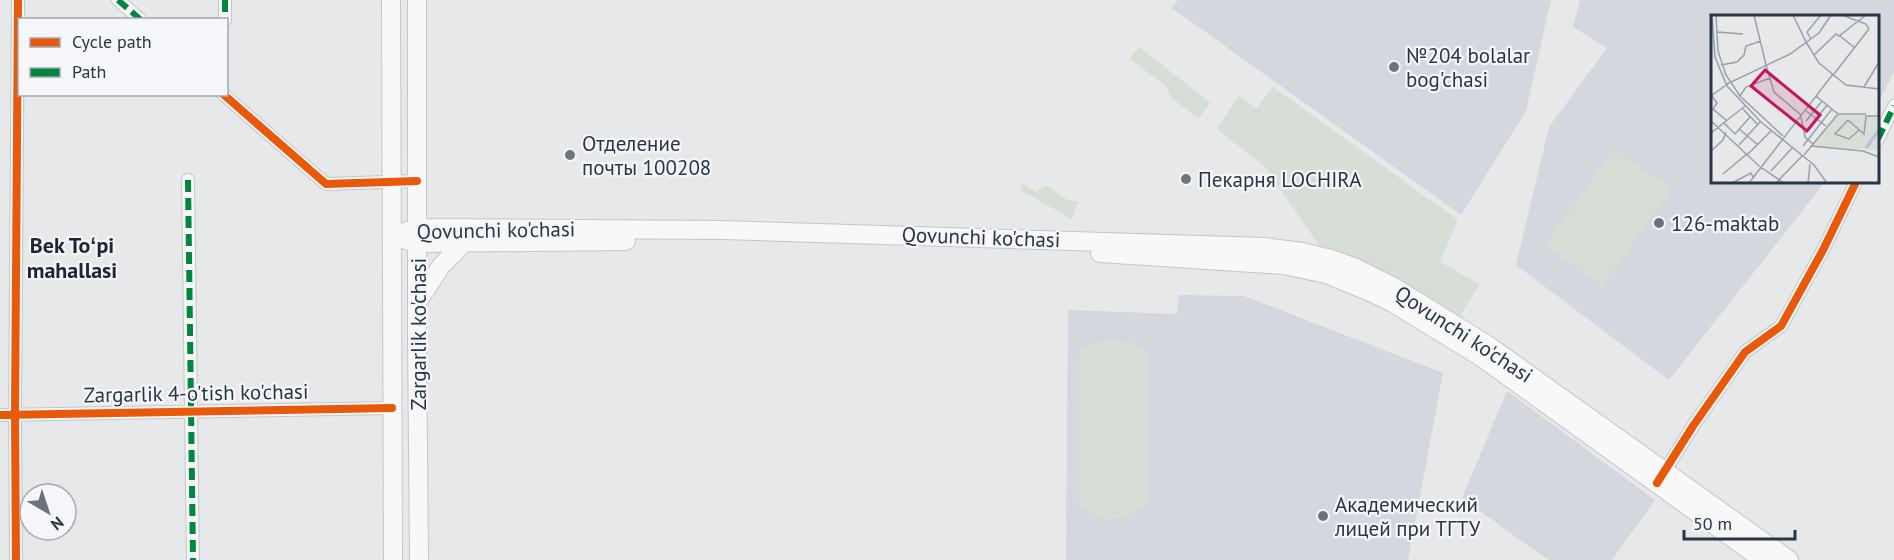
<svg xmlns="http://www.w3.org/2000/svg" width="1894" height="560" font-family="'PT Sans',sans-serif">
  <rect width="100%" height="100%" fill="#e6e8ea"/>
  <path fill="#d4d7dd" d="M1178,0H1551L1526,111L1461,215L1172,8Z
    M1580,0H1894V72L1878,103V16H1712V182H1825L1669,380L1516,265L1549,127L1607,48L1573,27Z
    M1179,295L1244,296L1443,373L1408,560H1066L1068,310L1177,314Z
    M1507,391L1655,500L1612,560H1548L1462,498Z"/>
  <path fill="#d6ded6" d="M1139,47L1211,103L1198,119L1171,97L1166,86L1130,59Z
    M1273,87L1458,220L1440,262L1480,284L1459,317L1369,264L1320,247L1265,167L1217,129L1239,96L1257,108Z
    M1614,149L1671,189L1602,286L1545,246Z
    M1022,183L1036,192L1046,185L1069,201H1078L1072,219L1020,190Z
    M1114,339L1134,343L1147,353V504C1122,523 1102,526 1079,504V353L1094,343Z"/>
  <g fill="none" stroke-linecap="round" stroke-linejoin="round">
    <defs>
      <path id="minor" d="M118,0L141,20
        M225,0V20
        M223,94L326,184L417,181
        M1878,139L1894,106
        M188,180L193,560
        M0,415L392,408
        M1661,477L1693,426L1745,352L1781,326L1823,250L1856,182
        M16,560L15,415L18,0"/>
      <path id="secondary" d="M391,0L393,560
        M417,0V336L419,560
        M392,236L417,228L722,230L1264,247L1302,252L1331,259L1356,268L1392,286L1489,346L1789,560
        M392,236L417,243L626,241
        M1100,253L1284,265L1326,274L1370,292L1393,303L1481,357L1763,560
        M418,301L441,266L466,241"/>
    </defs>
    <use href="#minor" stroke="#c4c6c8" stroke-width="14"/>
    <use href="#secondary" stroke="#c4c6c8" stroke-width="20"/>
    <use href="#minor" stroke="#f5f6f7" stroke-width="12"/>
    <use href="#secondary" stroke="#f8f8f8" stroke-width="18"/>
    <path stroke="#00873e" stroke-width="6" stroke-dasharray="12 6" stroke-linecap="butt" d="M118,0L141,20
      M225,0V20
      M1878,139L1894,106
      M188,180L193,560"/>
    <defs>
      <path id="cycleway" d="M223,94L326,184L417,181
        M0,415L392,408
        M1657,483L1693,426L1745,352L1781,326L1823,250L1856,182
        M16,560L15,415L18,0"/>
    </defs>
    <use href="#cycleway" stroke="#f4f6f9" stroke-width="11"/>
    <use href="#cycleway" stroke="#e8590c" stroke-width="8"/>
  </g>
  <g fill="#6c737f" stroke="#f4f6f9" stroke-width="2">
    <circle cx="1394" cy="67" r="6"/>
    <circle cx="570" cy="155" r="6"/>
    <circle cx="1186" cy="179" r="6"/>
    <circle cx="1659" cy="223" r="6"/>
    <circle cx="1323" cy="516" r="6"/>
  </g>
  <g text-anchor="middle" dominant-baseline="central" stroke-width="4.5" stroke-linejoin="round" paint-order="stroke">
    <g font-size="21" fill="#2b3445" stroke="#f4f6f9" text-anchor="start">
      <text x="1406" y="55">№204 bolalar<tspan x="1406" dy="24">bog'chasi</tspan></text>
      <text x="582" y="143">Отделение<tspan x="582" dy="24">почты 100208</tspan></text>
      <text x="1198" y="179">Пекарня LOCHIRA</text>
      <text x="1671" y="223">126-maktab</text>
      <text x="1335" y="504">Академический<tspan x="1335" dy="24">лицей при ТГТУ</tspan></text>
    </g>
    <g font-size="21" fill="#2b3445" stroke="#f4f6f9">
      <text transform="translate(496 230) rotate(-1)">Qovunchi ko'chasi</text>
      <text transform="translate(981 237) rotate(2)">Qovunchi ko'chasi</text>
      <text transform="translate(418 334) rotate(-90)">Zargarlik ko'chasi</text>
      <text transform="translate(1464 334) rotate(33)">Qovunchi ko'chasi</text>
      <text transform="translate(196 393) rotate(-1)">Zargarlik 4-o'tish ko'chasi</text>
    </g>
    <g font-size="22" font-weight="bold" fill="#1d2536" stroke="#f4f6f9">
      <text x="72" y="245">Bek Toʻpi<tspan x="72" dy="25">mahallasi</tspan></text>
    </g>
  </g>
  <g transform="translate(1711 15)">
    <rect width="168" height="168" fill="#e6e8ea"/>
    <path d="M127,100H168V141L167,135L101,131Z" fill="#d6ded6"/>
    <path fill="none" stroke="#b4c4d5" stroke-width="3" d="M155,133L168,115"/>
    <path fill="none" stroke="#9ba0a8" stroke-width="1.5" d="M1,0L4,42L16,71L50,107L103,150L116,168M5,0L7,36L15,60L29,81L72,121M43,0L55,50M82,0L95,27M131,0L155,9L158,14M6,17L32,19M129,21L144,33M100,24L96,17L110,0M95,27L108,48L135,70L168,74M103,40L125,19L128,21L155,0M10,50L26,47L33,40L35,31L50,26M55,50L63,77L90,100M123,59L158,14M16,69L79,39L108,18L120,0M153,72L168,47M0,81L15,70M1,81L6,88L2,94L15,105M29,81L35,72L59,63M105,81L127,99M32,94L47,110M95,96L115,111M127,99H155M90,102L94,122L102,129M0,106L48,151L73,168M95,106L111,86M13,108L24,119L39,102M28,114L46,129M148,115L138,124L124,119L137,105L153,119L155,101H168M0,118L34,91M94,118L116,90M28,130L49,107M92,131L121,94M100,131L152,136L168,142M0,136L12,125L15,117M37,139L60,116M93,140L127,99M60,156L81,133M12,159L37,138M21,168L40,158L42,162M38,168L122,59M65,168L91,141M97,168L99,149"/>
    <path fill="#c2185b" fill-opacity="0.15" stroke="#c2185b" stroke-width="3" d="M54,55L109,100L96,116L40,71Z"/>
    <rect width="168" height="168" fill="none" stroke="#2b3445" stroke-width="3"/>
  </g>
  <rect x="18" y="18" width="210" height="78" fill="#f4f6f9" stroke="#a4a8b1" stroke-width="1.5"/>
  <rect x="30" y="38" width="30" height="9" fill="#e8590c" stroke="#a4a8b1" stroke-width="1.5"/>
  <text x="72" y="48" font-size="18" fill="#2b3445">Cycle path</text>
  <rect x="30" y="68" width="30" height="9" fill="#00873e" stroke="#a4a8b1" stroke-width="1.5"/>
  <text x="72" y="78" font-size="18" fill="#2b3445">Path</text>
  <g transform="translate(48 512) rotate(141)"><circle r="28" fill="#f4f6f9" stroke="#a4a8b1" stroke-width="1.5"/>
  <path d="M0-4.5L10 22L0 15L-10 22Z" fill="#6c737f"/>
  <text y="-9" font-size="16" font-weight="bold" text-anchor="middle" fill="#2b3445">N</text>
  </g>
  <path d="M1684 530v9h111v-9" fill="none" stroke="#2b3445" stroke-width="3"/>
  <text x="1693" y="530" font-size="18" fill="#2b3445" stroke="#f4f6f9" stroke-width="4.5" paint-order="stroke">50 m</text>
</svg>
